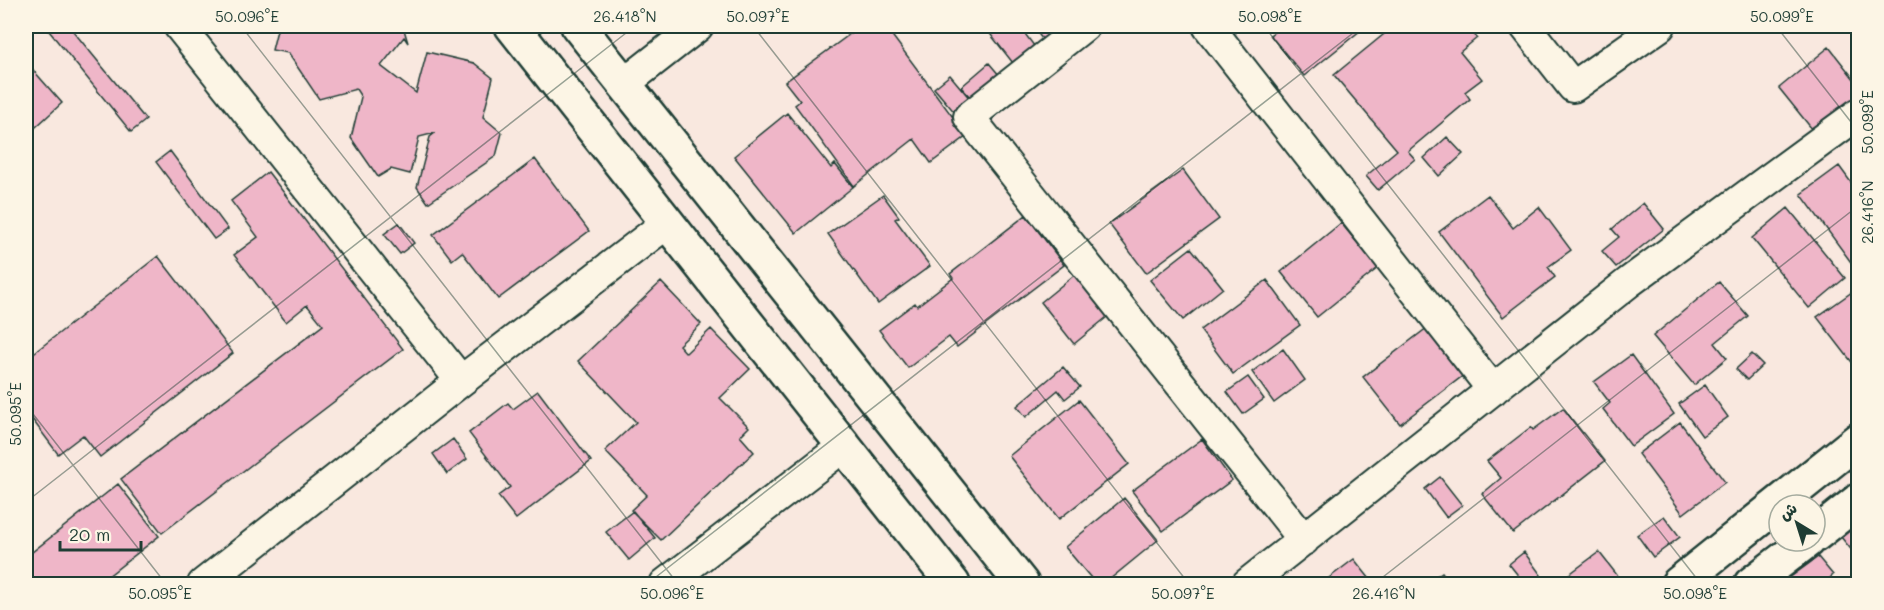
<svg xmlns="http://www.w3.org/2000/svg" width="1884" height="610" font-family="Mali,'Playpen Sans Arabic',sans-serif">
  <rect width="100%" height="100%" fill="#f9e8df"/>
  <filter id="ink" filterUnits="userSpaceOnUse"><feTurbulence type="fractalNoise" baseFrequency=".0167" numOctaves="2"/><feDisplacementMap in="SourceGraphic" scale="12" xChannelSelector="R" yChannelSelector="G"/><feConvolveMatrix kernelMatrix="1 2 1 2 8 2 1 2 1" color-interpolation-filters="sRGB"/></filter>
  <g filter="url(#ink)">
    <path fill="#efb6c8" stroke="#1f3d34" stroke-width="1.5" d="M45,26H69L146,120L131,132Z
      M278,26H403L408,43L404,37L381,66L416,93L427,52L474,63L493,78L483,117L502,133L496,156L428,203L417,187L430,137L435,133L419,137L410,174L391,169L378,177L351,138L361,97L356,89L319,99L288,53L272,50Z
      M861,26H885L967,136L931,163L914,139L854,186L795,105L800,101L785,82Z
      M984,26H1020H1019L1035,47L1013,63Z
      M1032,26H1055L1058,30L1043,40Z
      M1282,26H1366L1304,76L1270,35Z
      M1394,26H1467L1477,38L1460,52L1482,79L1465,92L1470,99L1408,151L1415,159L1378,190L1366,176L1397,150L1334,75Z
      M1829,47L1858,84V109L1820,139L1779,88Z
      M26,62L62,103L26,136Z
      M989,63L1000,76L972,99L961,87Z
      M950,75L971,100L956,114L934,88Z
      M787,113L831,168L835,164L853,187L796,233L734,156Z
      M1447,137L1463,154L1439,176L1424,158Z
      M170,151L228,229L214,239L156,162Z
      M535,159L589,231L498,299L462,252L452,260L433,235Z
      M1839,166L1858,192V267L1856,269L1801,194Z
      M1183,170L1219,219L1146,273L1109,224Z
      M268,172L403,349L162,533L121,479L323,325L307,305L286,322L234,255L258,237L231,201Z
      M883,195L899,217L895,219L930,266L878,304L828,234Z
      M1488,195L1513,228L1539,207L1571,250L1548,267L1555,277L1503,317L1439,232Z
      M1643,203L1664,229L1616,267L1602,251L1619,237L1612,229Z
      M1788,208L1845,278L1809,308L1752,238Z
      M1026,215L1064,265L957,347L949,337L908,368L879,330L915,303L917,306L953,278L950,274Z
      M399,223L414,243L400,254L384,234Z
      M1341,223L1378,268L1317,317L1281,272Z
      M1191,248L1223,288L1183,320L1150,280Z
      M158,256L233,353L100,457L83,435L58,454L26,411V359Z
      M1078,272L1112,313L1074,344L1041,302Z
      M1267,280L1300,325L1233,374L1200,330Z
      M661,282L701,324L679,345L686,353L711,329L750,369L720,398L749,427L740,436L754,452L661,540L631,510L647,495L605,451L636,422L578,361Z
      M1719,282L1748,316L1715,343L1727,358L1694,385L1653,336Z
      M1852,292L1858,301V370L1817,317Z
      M1436,321L1473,368L1400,424L1363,377Z
      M1283,349L1305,380L1274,403L1252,372Z
      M1752,354L1763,365L1747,380L1736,369Z
      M1631,355L1674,414L1631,446L1603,409L1610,403L1594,382Z
      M1063,367L1080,387L1065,399L1058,390L1026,417L1017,406Z
      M1248,377L1264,399L1243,414L1227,392Z
      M1705,385L1728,417L1702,436L1679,404Z
      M538,391L591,461L516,519L498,496L510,487L469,433L508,403L513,409Z
      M1079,400L1129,464L1059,519L1009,456Z
      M1563,408L1605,461L1513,533L1482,494L1501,478L1487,461L1531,427L1533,430Z
      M1680,422L1725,482L1683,514L1638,454Z
      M453,439L467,459L447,474L433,454Z
      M1202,439L1232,480L1163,531L1132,491Z
      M1440,477L1462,505L1446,517L1425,489Z
      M118,484L159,536L98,584H26V554L27,556Z
      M1124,498L1158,540L1104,584H1096L1065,547Z
      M633,511L655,538L629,560L606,532Z
      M1664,516L1680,537L1653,557L1637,535Z
      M1858,523V558L1841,537Z
      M1524,552L1541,575L1528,584H1525L1509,564Z
      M1599,552L1624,584H1556Z
      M1818,557L1833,575L1824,584H1781Z
      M1354,559L1374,584H1321Z
      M1858,562V584H1845L1853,579V566Z
      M1442,572L1451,584H1425Z"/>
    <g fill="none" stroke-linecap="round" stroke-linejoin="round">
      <defs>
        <path id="street" d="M179,26L461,381
          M1084,26L969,117L1304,540
          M1208,26L1493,390
          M1525,26L1573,87L1660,26
          M624,84L698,26
          M203,584L461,381L667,223
          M665,584L844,446
          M1247,584L1629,282L1858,114"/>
        <path id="secondary" d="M512,26L953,584
          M578,26L1022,584
          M1815,535L1858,501
          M1678,584L1858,440
          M1751,584L1807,541"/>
      </defs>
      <use href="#street" stroke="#1f3d34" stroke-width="34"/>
      <use href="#secondary" stroke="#1f3d34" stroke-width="38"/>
      <use href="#street" stroke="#fcf5e5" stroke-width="30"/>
      <use href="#secondary" stroke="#fcf5e5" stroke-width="33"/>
    </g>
  </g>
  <path fill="none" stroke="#1f3d34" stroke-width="1.5" stroke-opacity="0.45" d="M241,26L678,584M753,26L1189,584M1264,26L1701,584M1776,26L1858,131M26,405L166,584M26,502L635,26M647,584L1362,26M1374,584L1858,206"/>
  <rect width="1884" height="610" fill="none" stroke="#fcf5e5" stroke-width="66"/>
  <g transform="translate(1797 523) rotate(322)"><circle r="28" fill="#fcf5e5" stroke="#a4ab9e" stroke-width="1.5"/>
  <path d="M0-4.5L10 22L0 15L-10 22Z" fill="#1f3d34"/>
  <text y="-9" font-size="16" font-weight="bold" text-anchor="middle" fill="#1f3d34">ش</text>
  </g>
  <path d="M60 541v9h81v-9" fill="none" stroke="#1f3d34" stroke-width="3"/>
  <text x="69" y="541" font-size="18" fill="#1f3d34" stroke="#fcf5e5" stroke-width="4.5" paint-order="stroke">20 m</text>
  <rect x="33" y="33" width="1818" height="544" fill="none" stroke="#1f3d34" stroke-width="2"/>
  <g font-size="15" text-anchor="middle" fill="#1f3d34">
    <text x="247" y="22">50.096°E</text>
    <text x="625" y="22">26.418°N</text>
    <text x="758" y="22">50.097°E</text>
    <text x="1270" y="22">50.098°E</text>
    <text x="1782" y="22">50.099°E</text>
    <text transform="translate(1868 122) rotate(-90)" y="5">50.099°E</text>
    <text transform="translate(1868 212) rotate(-90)" y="5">26.416°N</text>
    <text transform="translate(16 414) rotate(-90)" y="5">50.095°E</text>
    <text x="160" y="599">50.095°E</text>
    <text x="672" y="599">50.096°E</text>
    <text x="1183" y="599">50.097°E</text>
    <text x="1384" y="599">26.416°N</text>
    <text x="1695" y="599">50.098°E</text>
  </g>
</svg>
